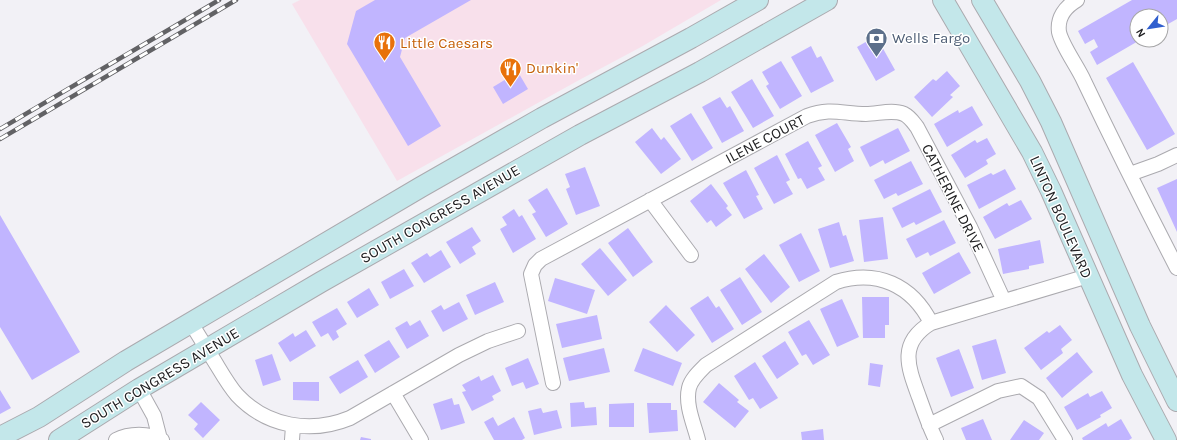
<svg xmlns="http://www.w3.org/2000/svg" width="1177" height="440" font-family="Karla,sans-serif">
  <rect width="100%" height="100%" fill="#f2f1f6"/>
  <path fill="#f8e0eb" d="M300,0H721L641,47L581,79L397,181L292,4Z"/>
  <path fill="#c1b5ff" d="M375,0H471L405,38L400,57L441,126L408,146L347,44L356,11Z
    M1132,0H1177V19L1161,28V16H1137V40H1140L1097,65L1090,52L1098,47L1094,39L1085,44L1078,31Z
    M876,36L895,70L876,81L857,47Z
    M811,46L817,58L821,56L834,81L811,93L791,57Z
    M781,61L802,96L780,109L766,86L769,84L762,72Z
    M1133,62L1175,134L1147,150L1106,78Z
    M947,71L960,86L950,95L953,97L932,117L914,97L933,79L936,81Z
    M518,72L528,89L503,104L493,87Z
    M752,79L774,116L753,128L731,92Z
    M720,97L727,108L730,106L744,131L722,143L702,107Z
    M972,106L983,125L947,147L934,124L958,110L959,113Z
    M691,113L713,148L692,161L670,126Z
    M837,123L851,147L848,149L854,161L835,172L815,135Z
    M652,128L661,140L664,137L681,159L661,174L635,142Z
    M898,128L910,151L885,164L883,160L870,167L860,147Z
    M987,138L996,154L986,160L988,164L965,178L951,155L975,140L977,143Z
    M808,141L822,166L818,168L825,180L807,189L801,178L798,179L785,154Z
    M777,155L790,180L786,182L793,194L774,204L754,168Z
    M911,161L923,184L898,196L896,193L884,199L874,180Z
    M585,167L600,206L576,215L566,189L570,187L565,174Z
    M1005,169L1016,189L979,209L967,185L991,173L993,175Z
    M746,170L759,195L756,196L763,209L744,219L723,183Z
    M1177,179V232L1157,188Z
    M711,184L728,206L726,208L732,215L716,227L711,220L707,223L690,201Z
    M547,188L568,224L546,237L532,214L536,212L528,200Z
    M930,189L942,212L916,225L914,222L902,228L892,208Z
    M1021,200L1032,219L995,239L983,217L1007,203L1009,206Z
    M514,209L519,217L522,215L536,239L513,253L500,229L507,225L502,217Z
    M0,215L80,352L32,380L0,327Z
    M883,217L888,259L864,262L859,220Z
    M944,220L956,243L930,256L928,252L916,258L906,239Z
    M839,222L843,236L846,235L854,261L830,268L818,229Z
    M472,227L481,241L472,247L476,254L460,264L446,242Z
    M628,228L653,262L633,277L608,243Z
    M801,233L820,271L799,282L779,245Z
    M1040,240L1044,263L1029,266V269L1003,274L998,249Z
    M600,248L627,280L608,296L581,264Z
    M441,250L451,267L424,283L411,263L427,253L430,257Z
    M959,252L971,273L934,294L922,273Z
    M764,254L790,287L771,303L745,269Z
    M404,269L414,286L390,299L381,282Z
    M740,277L762,312L742,325L720,290Z
    M555,278L595,290L587,314L548,301Z
    M495,282L504,302L475,315L466,295Z
    M369,288L379,305L357,318L347,302Z
    M708,296L716,308L719,306L734,329L712,343L690,308Z
    M862,297H889V325H885V338H863Z
    M842,299L859,337L837,347L820,309Z
    M459,302L468,319L443,332L431,311L441,305L444,310Z
    M666,305L695,335L677,352L649,322Z
    M337,308L347,324L336,331L339,337L333,341L328,333L321,337L312,322Z
    M597,315L602,339L562,348L556,324Z
    M420,320L429,336L407,349L395,328L407,321L410,326Z
    M809,320L830,355L813,365L806,354L802,356L788,332Z
    M1060,325L1072,340L1061,349L1063,353L1041,370L1024,348L1047,331L1049,333Z
    M306,330L316,346L290,362L278,343L293,333L295,337Z
    M996,339L1006,373L982,380L972,346Z
    M389,340L400,357L375,373L364,355Z
    M785,341L799,364L777,379L762,356Z
    M604,348L610,372L569,381L563,358Z
    M643,348L682,363L673,386L634,371Z
    M959,349L974,388L951,397L936,358Z
    M1077,352L1093,372L1062,398L1046,378Z
    M272,354L281,380L263,386L255,360Z
    M528,358L539,384L526,389L523,382L512,386L505,368Z
    M358,360L368,377L340,394L329,377Z
    M755,362L778,398L760,409L753,398L749,400L734,376Z
    M870,363L883,365L880,387L868,385Z
    M493,375L501,391L492,396L494,400L472,411L462,392L466,391L462,385L479,376L481,381Z
    M293,382H319V401L293,400Z
    M719,383L739,400L737,402L749,411L735,428L703,402Z
    M0,390L11,408L0,414Z
    M1102,391L1112,408L1100,415L1101,417L1077,430L1064,407L1088,393L1090,397Z
    M452,398L454,405L459,404L465,423L441,430L433,404Z
    M201,402L220,420L203,438L194,429L198,424L188,415Z
    M584,402L585,408L596,407L597,425L571,427L570,403Z
    M634,403V427H609V404Z
    M647,403H671V410H677L678,431L649,433Z
    M541,408L543,413L557,410L562,428L534,435L528,411Z
    M493,417L498,426L514,417L525,438L522,440H494L484,422Z
    M983,419L992,440H966L961,428Z
    M1121,419L1132,438L1129,440H1083L1082,438L1106,423L1108,427Z
    M1024,420L1044,433L1039,440H1010Z
    M823,429L824,440H802L801,432Z
    M361,437L371,439V440H360Z"/>
  <g fill="none" stroke-linecap="round" stroke-linejoin="round">
    <defs>
      <path id="minor" d="M1077,0C1065,7 1057,18 1059,32C1062,46 1078,67 1084,81C1114,144 1145,206 1177,268
        M1130,174L1158,164L1177,155
        M650,200L691,255
        M191,323C200,338 209,352 218,367C224,377 230,387 237,395C267,427 311,434 350,418L459,355L488,341L518,331
        M553,383L531,274L535,265L541,259L807,116C831,107 843,114 866,114C878,114 892,109 904,114C910,117 913,122 917,127L970,227L1004,301
        M139,389L154,416L160,439
        M393,393L421,440
        M929,425L998,391L1021,386L1039,398L1065,440
        M116,440C129,433 149,433 162,440
        M292,440L293,426
        M698,440C694,424 685,405 689,388C691,379 700,371 706,365L836,282C877,269 912,285 931,323
        M936,440C929,426 924,411 919,397C908,367 898,343 931,323L1088,276"/>
      <path id="secondary" d="M943,0L1032,152L1051,191L1132,375L1166,440
        M982,0L1030,81L1051,122L1140,326L1177,401
        M0,437L39,417L126,361L421,187L542,118L691,38L758,0
        M59,440L139,389L321,282L580,135L700,72L827,0"/>
    </defs>
    <use href="#minor" stroke="#abaaaf" stroke-width="16"/>
    <use href="#secondary" stroke="#abaaaf" stroke-width="22"/>
    <use href="#minor" stroke="#fff" stroke-width="14"/>
    <use href="#secondary" stroke="#c3e7ea" stroke-width="20"/>
    <defs>
      <path id="rail" d="M0,129L219,0
        M0,139L236,0"/>
    </defs>
    <use href="#rail" stroke="#626265" stroke-width="4.5"/>
    <use href="#rail" stroke="#fff" stroke-width="3" stroke-dasharray="9" stroke-linecap="butt"/>
  </g>
  <defs>
    <symbol id="bank-pin" viewBox="-11 -11 22 30"><path d="M0 17L-7.5 6A9.5 9.5 0 1 1 7.5 6Z" fill="#5c6f8a" stroke="#fff"/><path d="M-6-4H6V4H-6ZM0-2.3a2.3 2.3 0 1 0 0 4.6a2.3 2.3 0 1 0 0-4.6Z" fill="#fff"/></symbol>
    <symbol id="restaurant-pin" viewBox="-11 -11 22 30"><path d="M0 17L-7.5 6A9.5 9.5 0 1 1 7.5 6Z" fill="#e8710a" stroke="#fff"/><path d="M-5-6h1v4h1v-4h1v4h1v-4h1v5L-1.5 .5V6h-2V.5L-5-1ZM5-6V6H3V1.5H1.5Q1.5-4 5-6Z" fill="#fff"/></symbol>
  </defs>
  <g fill-rule="evenodd">
    <use href="#bank-pin" x="864" y="26" width="25" height="34"/>
    <use href="#restaurant-pin" x="372" y="30" width="25" height="34"/>
    <use href="#restaurant-pin" x="498" y="56" width="25" height="34"/>
  </g>
  <g text-anchor="middle" dominant-baseline="central" stroke-width="3" stroke-linejoin="round" paint-order="stroke">
    <g font-size="15" fill="#4e5e75" stroke="#fff" text-anchor="start">
      <text x="892" y="38">Wells Fargo</text>
    </g>
    <g font-size="15" fill="#c56008" stroke="#fff" text-anchor="start">
      <text x="400" y="43">Little Caesars</text>
      <text x="526" y="68">Dunkin'</text>
    </g>
    <g font-size="15" fill="#212123" stroke="#fff">
      <text transform="translate(765 139) rotate(-28)">ILENE COURT</text>
      <text transform="translate(953 198) rotate(63)">CATHERINE DRIVE</text>
      <text transform="translate(440 214) rotate(-30)">SOUTH CONGRESS AVENUE</text>
      <text transform="translate(1061 217) rotate(66)">LINTON BOULEVARD</text>
      <text transform="translate(160 378) rotate(-31)">SOUTH CONGRESS AVENUE</text>
    </g>
  </g>
  <g transform="translate(1149 28) rotate(240)"><circle r="19" fill="#ffffff" stroke="#a6a6a7"/>
  <path d="M0-3L7 15L0 10L-7 15Z" fill="#305fce"/>
  <text y="-6" font-size="11" font-weight="bold" text-anchor="middle" fill="#212123">N</text>
  </g>
</svg>
